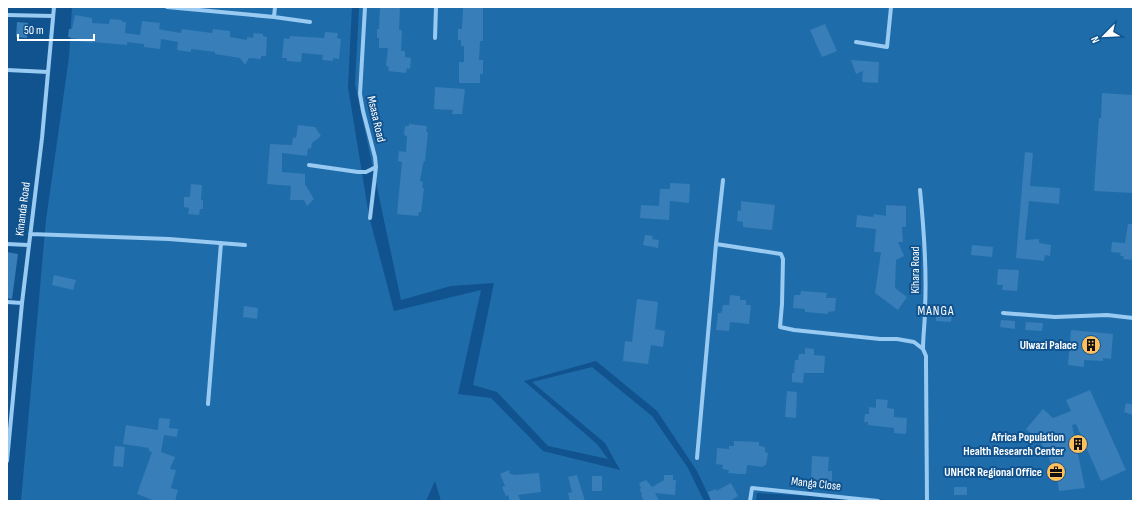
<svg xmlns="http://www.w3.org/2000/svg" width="1140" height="508" font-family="'Sofia Sans Condensed',sans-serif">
  <rect width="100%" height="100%" fill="#10538e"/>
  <path fill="#1f6cab" d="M72,7H352L348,87L369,216L394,311L481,290L458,394L491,398L543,451L620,470L605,443L532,382L592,367L652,416L688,468L704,501H441L435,481L426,501H21L46,220L69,57Z
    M359,7H1133V501H906L757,493L756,501H711L697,471L657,411L596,361L524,381L597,444L608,459L548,446L497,392L473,385L494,283L451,286L401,300L355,84Z"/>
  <path fill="#387eb8" d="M380,7H400L399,30H402L401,51H405V57L411,58L410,69L407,68L406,73L388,71L389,67L386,66L388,48H379V38H377V29H379Z
    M463,7H483V41H480L479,60H483V74H480V83H459V62H464V46H461V40H458V29H462Z
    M75,15L92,18V23L109,24L110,19L122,20V22H126L125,33L140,35L142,21L160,23L159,29L163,30L181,33L182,29L212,33L213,29L230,31V37L247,40V37L253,38L254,33L263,34V36L267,37L266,56H261V59L249,58L245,65L240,58L215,54V52L191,49V52L177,50L178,42L161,39L160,49L144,47V44L127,42V45L93,42V43L77,41V39L68,37L69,29H72Z
    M17,22L28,23L27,38L16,37Z
    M825,24L837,51L822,57L810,30Z
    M325,32L338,33L337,38L341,39L339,59L333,58V61L322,60L323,55L302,53L301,62L287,61V58H282L284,38L289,39L290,36L324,38Z
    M851,60L879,62L878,83L862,82L863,71L856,74Z
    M435,87L465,89L462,114H452L453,110L434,109Z
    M1102,93L1133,95V193L1094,191L1099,118H1101Z
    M409,124L427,126L426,131L428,132L425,161H424L423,164L420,181L423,182L422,188H424L421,212H419L418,216L397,214L402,162L398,161L399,151L406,152L407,136L404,135L405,126H409Z
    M298,125L315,127L321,136L312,143L311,149L308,148L307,156L282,153V172L305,174V184L314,199L307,206L304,200H290L291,186L267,184L270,144L292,145L293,137L296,138Z
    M1025,152L1033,153L1030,186L1060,188L1059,204L1029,201L1025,240L1039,239V243L1051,245L1050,256L1045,255L1044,261L1016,258Z
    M670,183L690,184L689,203L670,201L669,220L640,218L641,205L659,206L660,189H670Z
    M191,184L202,185L201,200H203V209H200L199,215L188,214L189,208L184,207V197H190Z
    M741,201L775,205L772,230L743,227V222L737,221L738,210L741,211Z
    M886,205L906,206V227H902L903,242H898L904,256L896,260L895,288L907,297L898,310L875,293L881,252H874L876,229L856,227L857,215L873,217L874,214L886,216Z
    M1128,224H1133V260L1123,259L1124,256H1120L1121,253L1111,252L1112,242L1125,243Z
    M645,235L653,236L652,239L659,240L658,248L643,245Z
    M972,245L993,247L992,257L971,255Z
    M7,252L18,254L12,299L7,298Z
    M998,269L1019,270L1017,291L1002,290L1003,285H997Z
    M54,275L76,280L73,290L52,285Z
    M801,291L827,293L826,298H836L835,311L828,312V314L805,312V309L793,308L794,295H800Z
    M730,295L740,296V300H746V305H751L749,324L730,322L729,331L716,330L718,313H721L722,311L723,305H729Z
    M637,299L658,302L655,329L665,331L663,347L651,345L648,364L623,361L625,341L632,342Z
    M244,306L258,308L257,319L243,317Z
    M936,313L952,314L951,322L936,321Z
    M1001,320L1015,321V329L1000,327Z
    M1026,322L1043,323L1042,331L1025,330Z
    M1071,330L1113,334L1111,359L1103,358V361L1084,360V367L1068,365Z
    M805,348L814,349V355L825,356L824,373H804L803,383L792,382V373H794L795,360H798L799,354H805Z
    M1090,390L1126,470L1101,481L1076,424L1072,425L1085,488L1059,491L1057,477L1045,449L1037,438L1026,429L1043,409L1053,418L1071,411L1066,400Z
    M787,391L797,392L796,418L785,417Z
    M876,399L888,400L887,408L894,409V417L907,418L906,434L894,433V428L868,425V422H864L865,414H869V407L876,408Z
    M1126,403L1133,405V415L1124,412Z
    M159,418L170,419L169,428L178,429L177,437L164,435L161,452L175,457L170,469L176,470L171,488L178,490L175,501H155L137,494L152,452L149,451V448L123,444L126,425L158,430Z
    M734,441L759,442V446L765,447V452L768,453L766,465H764L763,467L747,465L746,474H738L728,473L729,470L722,469L723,465L716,464L717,448L729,449V446H734Z
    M115,446L125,447L123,467L113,466Z
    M812,456L829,457L828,471H832V481L815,480V479L811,478Z
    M509,470L510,474H512L513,475L539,473L541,492L518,495L521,501H510L508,495L506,496L502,487L505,486L500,474Z
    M577,475L585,501H570L568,493L572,492L568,477Z
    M664,475H673V480H676L675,495L655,493L659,501H644L641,495H642L640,489L641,488L639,483L646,480L652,487L664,480Z
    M592,476H602V491H592Z
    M731,483L738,496L730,501H711L708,492L716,489V491Z
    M954,487H967V495H954Z"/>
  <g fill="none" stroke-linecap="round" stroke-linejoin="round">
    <path stroke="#99caf2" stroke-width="4" d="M167,7L274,17L275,7
      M7,15L53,16
      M274,17L310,22
      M435,38L436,7
      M856,42L887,47L891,7
      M7,70L48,72
      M309,165L358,172H366L376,167L375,157L363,111L360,94L365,7
      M723,180L716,244L781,254L783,259L782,304L780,327L794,330L880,339H897L914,342L923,349L926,356V363L927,501
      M920,190C924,230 927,270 925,309C925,323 923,336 923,349
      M370,218L376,167
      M30,234L169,239L245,245
      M7,244L28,245
      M7,302L22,303
      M1003,313L1055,317L1107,315L1133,318
      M208,404L221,243
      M697,458L716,244
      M7,461L22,303L42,138L54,7
      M750,501L752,488L878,501"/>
  </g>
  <defs>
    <symbol id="building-disc" viewBox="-11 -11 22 22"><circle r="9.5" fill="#ffbf5a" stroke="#10538e"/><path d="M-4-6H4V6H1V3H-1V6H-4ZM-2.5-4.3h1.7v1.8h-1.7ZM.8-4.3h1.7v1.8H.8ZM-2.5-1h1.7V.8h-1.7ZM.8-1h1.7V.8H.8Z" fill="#111"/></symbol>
    <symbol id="office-disc" viewBox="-11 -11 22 22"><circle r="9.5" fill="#ffbf5a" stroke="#10538e"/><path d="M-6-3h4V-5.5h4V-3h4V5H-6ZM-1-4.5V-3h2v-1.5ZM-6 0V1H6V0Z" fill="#111"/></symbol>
  </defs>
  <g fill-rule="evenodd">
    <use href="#building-disc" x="1080" y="334" width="22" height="22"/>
    <use href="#building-disc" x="1067" y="433" width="22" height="22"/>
    <use href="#office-disc" x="1045" y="461" width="22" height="22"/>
  </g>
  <g text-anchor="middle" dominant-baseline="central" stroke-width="4" stroke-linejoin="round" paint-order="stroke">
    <g font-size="12" fill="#fff" stroke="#10538e">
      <text transform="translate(376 119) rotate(77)">Msasa Road</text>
      <text transform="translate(23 209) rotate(-83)">Kinanda Road</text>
      <text transform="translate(915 270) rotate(-90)">Kihara Road</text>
      <text transform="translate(816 484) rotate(6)">Manga Close</text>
    </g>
    <g font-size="12" font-weight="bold" fill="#fff" stroke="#10538e" text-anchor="end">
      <text x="1077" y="345">Ulwazi Palace</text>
      <text x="1064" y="437">Africa Population<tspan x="1064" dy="14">Health Research Center</tspan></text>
      <text x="1042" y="472">UNHCR Regional Office</text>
    </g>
    <g font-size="13" letter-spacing="1" fill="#fff" stroke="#10538e">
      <text x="936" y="311">MANGA</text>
    </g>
  </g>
  <rect width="1140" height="508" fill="none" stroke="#ffffff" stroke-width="16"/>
  <g transform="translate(1104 36) rotate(246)" stroke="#10538e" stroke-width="3" paint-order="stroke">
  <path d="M0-3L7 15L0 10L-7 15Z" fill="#ffffff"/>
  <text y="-6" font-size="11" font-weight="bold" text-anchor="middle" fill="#ffffff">N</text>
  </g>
  <path d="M18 34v6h76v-6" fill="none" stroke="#ffffff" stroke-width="2"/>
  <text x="24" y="34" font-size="12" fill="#ffffff" stroke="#10538e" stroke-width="3" paint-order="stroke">50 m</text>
</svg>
